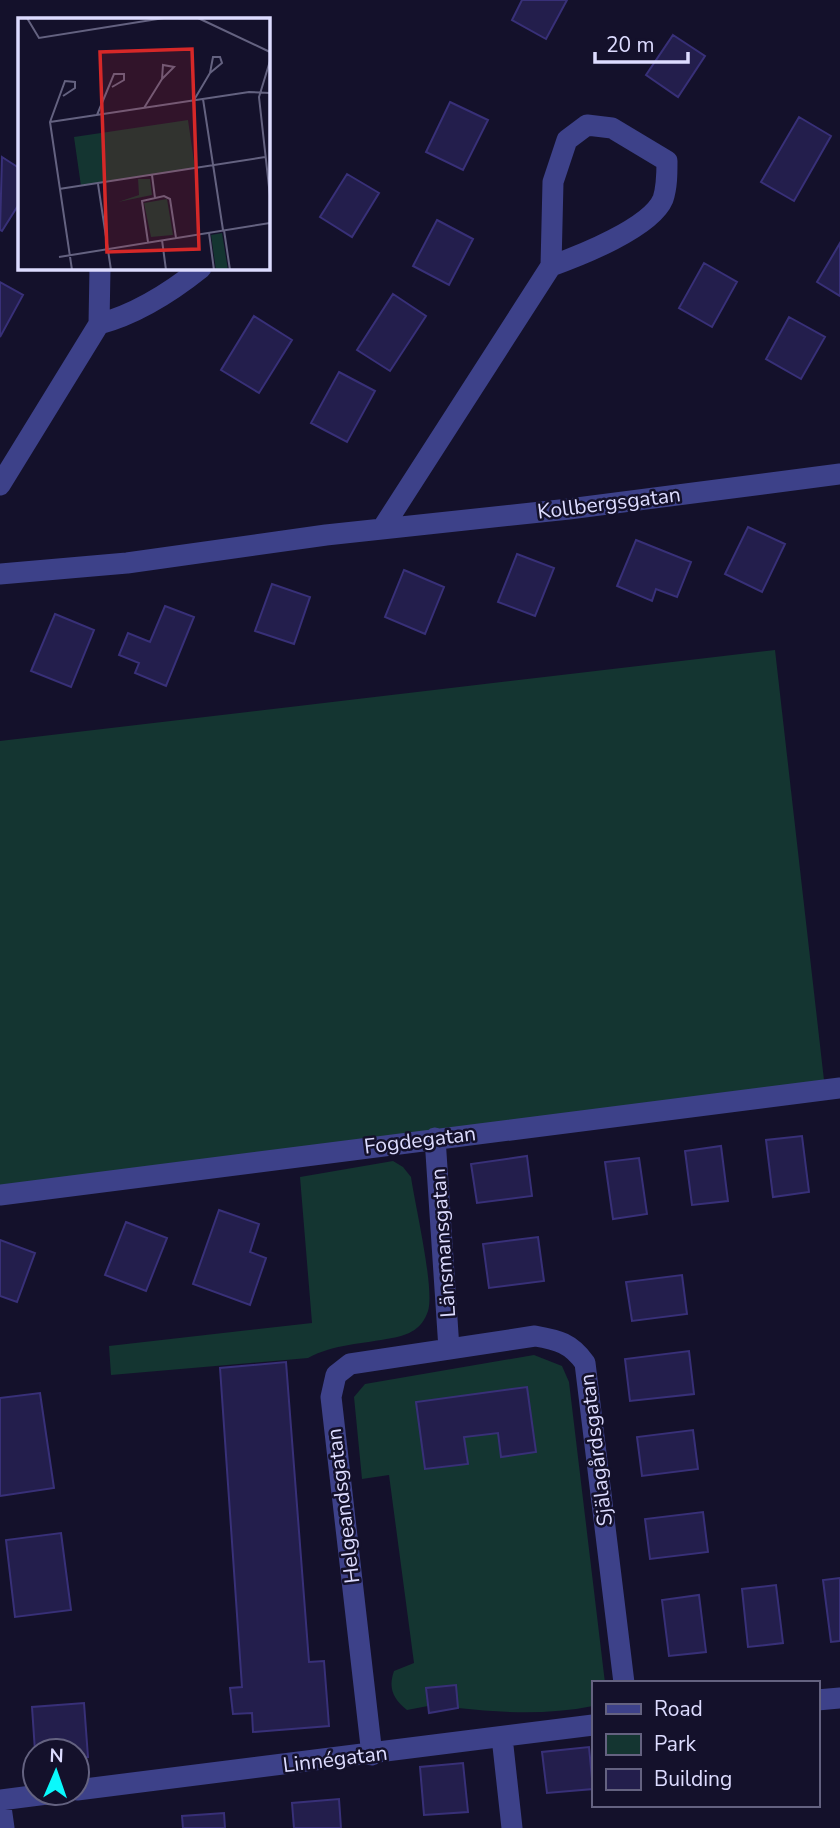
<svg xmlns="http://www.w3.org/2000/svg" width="840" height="1828" font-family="'Nunito Sans',sans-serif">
  <rect width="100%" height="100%" fill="#14112b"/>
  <path fill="#143531" d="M775,650L825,1089L0,1195V741Z
    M393,1161L403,1167L411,1177C415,1205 435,1289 428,1311C422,1329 409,1335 392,1338C363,1344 334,1344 308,1358L111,1375L109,1346L312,1323L300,1177Z
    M534,1355L562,1366L569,1382L605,1683H593V1706C548,1715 504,1713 458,1708L456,1686L428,1706L407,1710C393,1699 388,1688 394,1671L414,1663L389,1475L362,1479L354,1397L365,1384Z"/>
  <path fill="#231e4c" stroke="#383078" stroke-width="2" d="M522,0H567L546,39L512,20Z
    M673,35L705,56L678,97L646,75Z
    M450,102L488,120L463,170L426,152Z
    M799,117L831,136L794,201L761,182Z
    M2,157L19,168V204L2,231L0,230Z
    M347,174L379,193L352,237L320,217Z
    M437,220L473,239L449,285L413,266Z
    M840,243V296L817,282Z
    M704,263L737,282L712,327L679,308Z
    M0,282L23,295L0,337Z
    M393,294L426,316L390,371L357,350Z
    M254,316L292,340L259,393L221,370Z
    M789,317L825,337L801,379L766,359Z
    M339,372L375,391L347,442L311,423Z
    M748,527L785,544L762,592L725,574Z
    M636,540L691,562L677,597L656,589L652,601L617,586Z
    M517,554L554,568L535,616L498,602Z
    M404,570L444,587L425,634L385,617Z
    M272,584L310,597L294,644L255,631Z
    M165,606L194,617L166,686L135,673L139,663L119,655L128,633L150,642Z
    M55,614L94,630L71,687L31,671Z
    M802,1136L809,1192L773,1197L766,1140Z
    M721,1146L728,1201L692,1205L685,1151Z
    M527,1156L532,1196L477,1203L471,1164Z
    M639,1158L647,1214L613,1219L605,1162Z
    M219,1210L259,1224L250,1252L266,1258L250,1305L193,1284Z
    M126,1222L167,1238L146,1291L105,1275Z
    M538,1237L544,1281L489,1288L483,1244Z
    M0,1240L35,1253L17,1302L0,1296Z
    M682,1275L687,1314L632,1321L626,1282Z
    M689,1351L694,1394L630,1401L625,1359Z
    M286,1362L309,1662L324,1661L329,1726L253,1732L252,1713L233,1714L230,1688L242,1687L220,1368Z
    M527,1387L536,1452L501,1457L498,1433L464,1437L468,1464L425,1469L416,1402Z
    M40,1393L54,1488L0,1496V1398Z
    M693,1430L698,1469L642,1476L637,1437Z
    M703,1512L708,1552L650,1559L645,1519Z
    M61,1533L71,1610L15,1617L6,1540Z
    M840,1578V1641L831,1642L823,1580Z
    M776,1585L783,1643L748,1647L742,1589Z
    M699,1595L706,1652L669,1656L662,1600Z
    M456,1685L458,1708L429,1713L426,1688Z
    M84,1703L88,1757L77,1758V1751H35L32,1707Z
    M589,1747L593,1789L547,1793L542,1752Z
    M463,1763L468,1812L424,1815L420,1767Z
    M339,1799L341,1828H294L292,1803Z
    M224,1813L225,1828H183L182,1816Z"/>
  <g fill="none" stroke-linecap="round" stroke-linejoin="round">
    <path stroke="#3d4189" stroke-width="21" d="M99,324C137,314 171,292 201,268
      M0,485L99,324L100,268
      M382,529L551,266L553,182L567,140L587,125L612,128L667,161C667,174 667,187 663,199C651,228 579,256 551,266
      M0,574L127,563L326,535L569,509L840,474
      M435,1138L449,1349
      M0,1195L840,1088
      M817,1700L840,1698
      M502,1737L512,1828
      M372,1755L331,1397L336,1375L350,1364L535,1336C558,1340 571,1343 585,1363L624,1683
      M77,1790L593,1725
      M0,1800L55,1793
      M0,1800L4,1828"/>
  </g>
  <g text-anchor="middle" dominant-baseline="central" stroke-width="5" stroke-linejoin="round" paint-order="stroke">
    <g font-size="21" fill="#dddcff" stroke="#14112b">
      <text transform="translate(609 503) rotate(-7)">Kollbergsgatan</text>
      <text transform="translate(420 1140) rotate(-7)">Fogdegatan</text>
      <text transform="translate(443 1243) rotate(-94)">Länsmansgatan</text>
      <text transform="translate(596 1450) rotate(-97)">Själagårdsgatan</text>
      <text transform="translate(343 1506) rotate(-97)">Helgeandsgatan</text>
      <text transform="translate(335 1759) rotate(-7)">Linnégatan</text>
    </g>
  </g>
  <g transform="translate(18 18)">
    <rect width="252" height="252" fill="#14112b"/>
    <path d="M170,102L177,150L63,168L56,119ZM120,161H132L134,177L100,184L121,177ZM149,181L155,217L133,219L126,185ZM204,215L210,252H198L193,217Z" fill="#143531"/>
    <path fill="none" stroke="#646280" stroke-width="2" d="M9,0L21,20L146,0M180,0L252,34M252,43L241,79L252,178M45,78L57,70V64L47,63L32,104L54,252M185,81L205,212M176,82L192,55L195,39H202L204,45L192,55M126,90L144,61L145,47L156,49L144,61M79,97L96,56H106V62L94,69M32,104L231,74L252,75M134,157L137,180M80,166L93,252M41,171L247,139M206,212L212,252M191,215L196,252M144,222L148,252M130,224L124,183L146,178L152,181L158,220M41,239L252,205"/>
    <path fill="#d62828" fill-opacity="0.15" stroke="#d62828" stroke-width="3.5" d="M174,31L181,231L89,234L82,34Z"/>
    <rect width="252" height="252" fill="none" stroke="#dddcff" stroke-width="3.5"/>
  </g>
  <rect x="592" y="1681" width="228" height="126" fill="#14112b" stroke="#646280" stroke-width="2"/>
  <rect x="606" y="1704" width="35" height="10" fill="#3d4189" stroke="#646280" stroke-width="2"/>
  <text x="654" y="1716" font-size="21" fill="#dddcff">Road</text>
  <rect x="606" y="1734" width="35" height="21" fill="#143531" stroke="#646280" stroke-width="2"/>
  <text x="654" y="1751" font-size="21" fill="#dddcff">Park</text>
  <rect x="606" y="1769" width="35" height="21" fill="#231e4c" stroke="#646280" stroke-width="2"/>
  <text x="654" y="1786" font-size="21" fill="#dddcff">Building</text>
  <g transform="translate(56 1772) rotate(2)"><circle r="33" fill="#14112b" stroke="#646280" stroke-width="2"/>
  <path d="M0-5L12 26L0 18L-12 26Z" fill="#0af9fc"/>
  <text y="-10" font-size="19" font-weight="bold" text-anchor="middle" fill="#dddcff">N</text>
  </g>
  <path d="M595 52v10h93v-10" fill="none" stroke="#dddcff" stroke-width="3.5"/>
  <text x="606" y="52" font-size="21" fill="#dddcff" stroke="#14112b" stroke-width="5" paint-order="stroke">20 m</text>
</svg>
